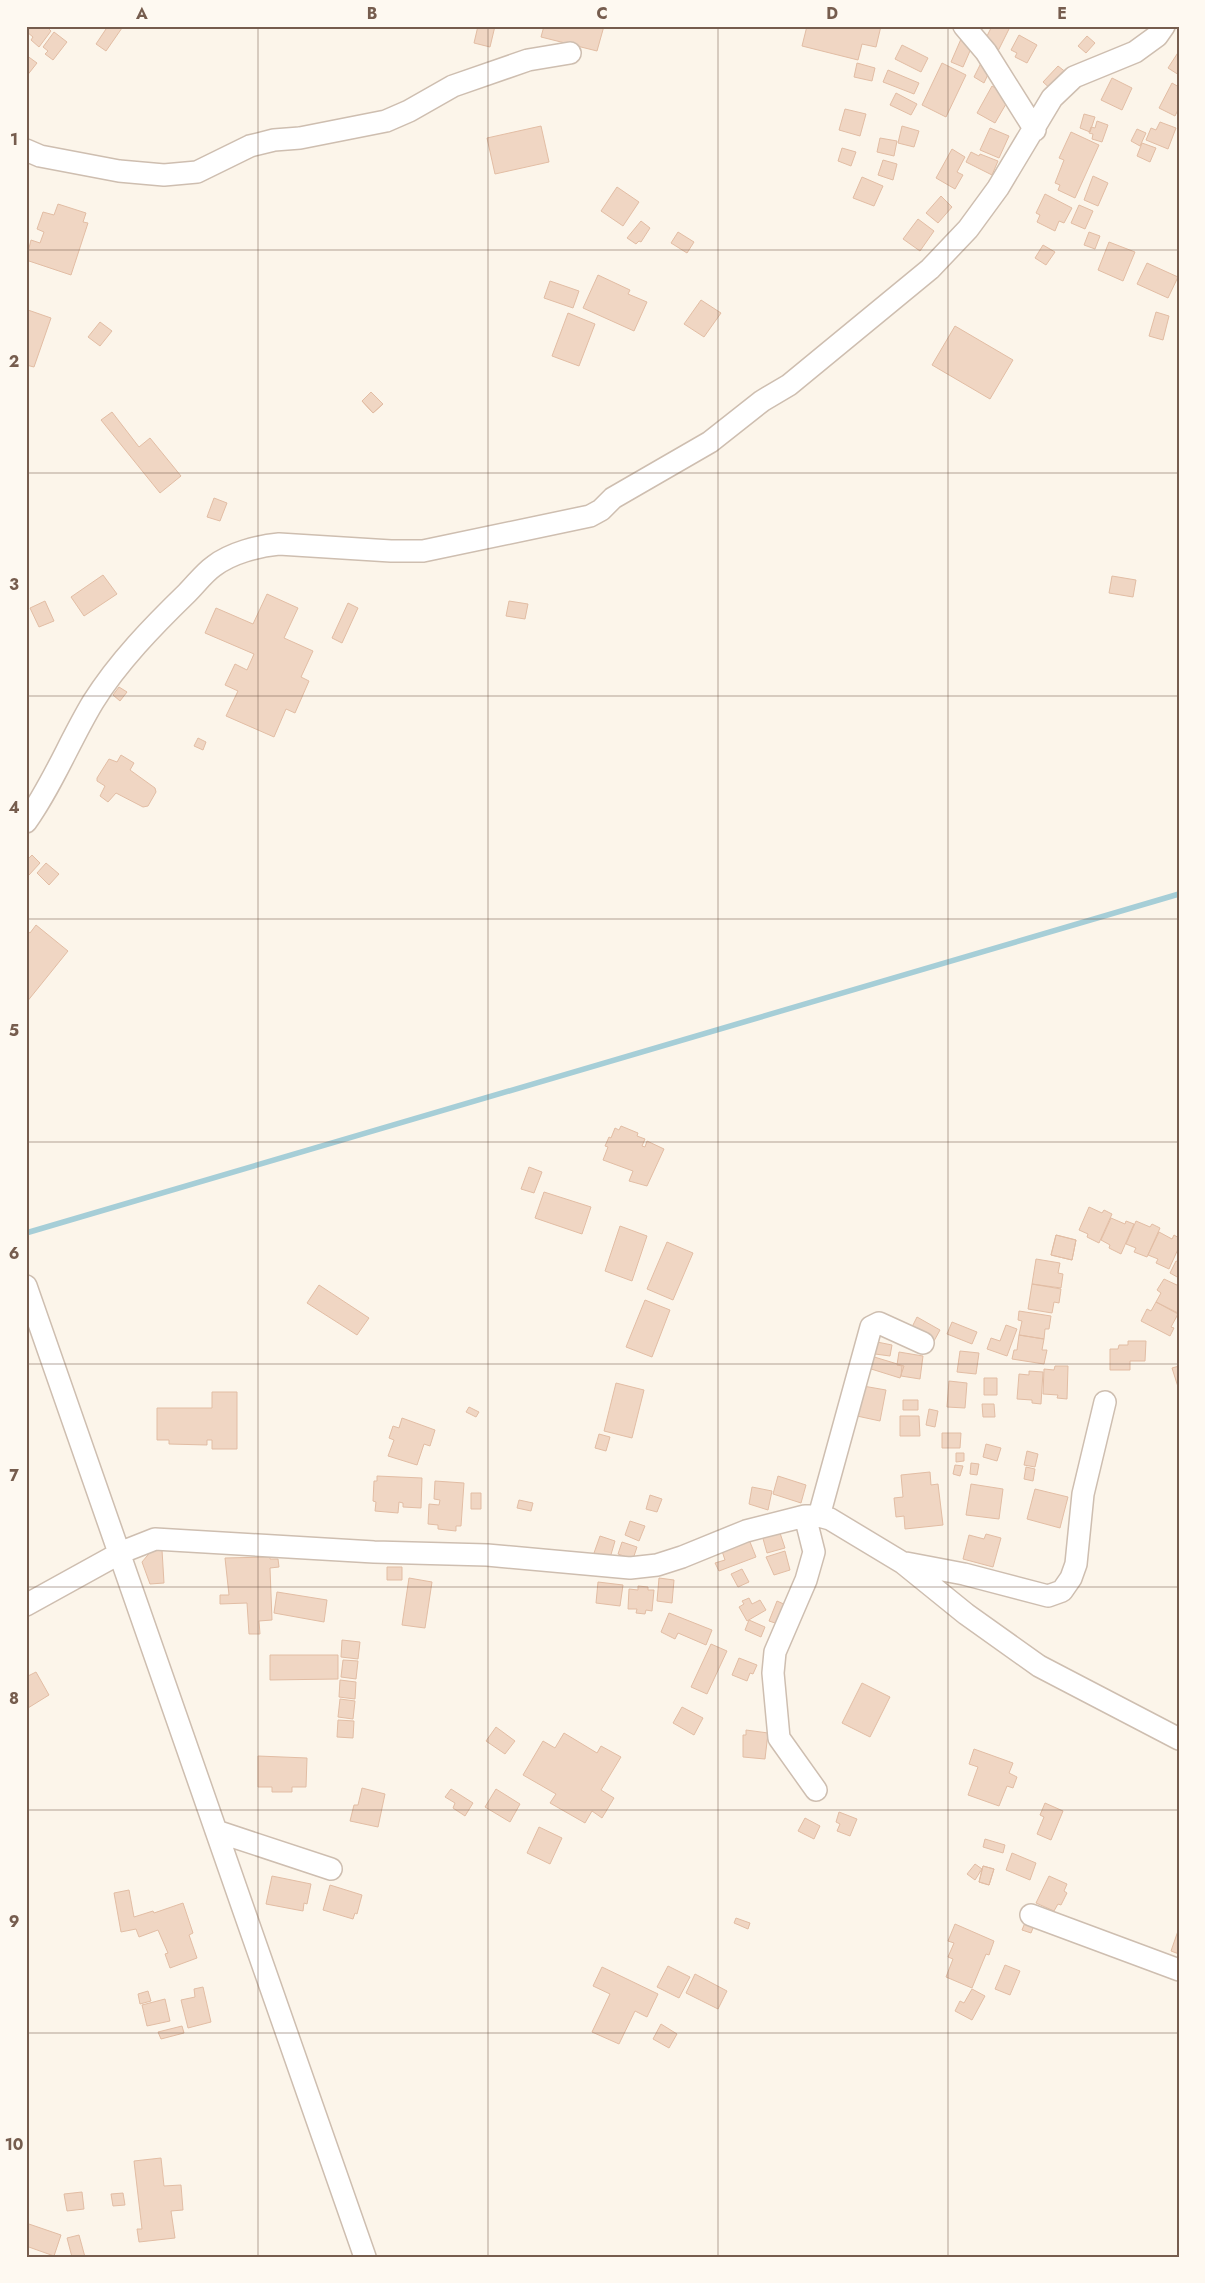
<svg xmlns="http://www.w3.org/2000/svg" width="1205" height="2283" font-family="Jost,sans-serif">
  <rect width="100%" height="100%" fill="#fcf5ea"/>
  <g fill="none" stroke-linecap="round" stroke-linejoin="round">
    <path stroke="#a6ced7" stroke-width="5.5" d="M26,1233L1179,894"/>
  </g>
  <path fill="#f0d6c3" stroke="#e2bda4" d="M31,26H46L51,31L39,47L31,40L33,37L27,32Z
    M108,26L122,28L106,51L96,44Z
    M478,26H495L490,47L474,43Z
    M544,26H604L597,51L541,37Z
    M807,26H881L876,47L862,44L858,60L802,46Z
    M992,26H1004L1009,29L998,51L983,44Z
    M54,32L67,42L53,60L45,54L48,51L43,47Z
    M1019,35L1037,45L1027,63L1015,57L1017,53L1011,50Z
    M1087,36L1095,43L1086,53L1078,46Z
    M961,39L973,44L963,67L951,62Z
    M902,45L928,58L921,72L895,59Z
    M1179,51V75L1168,68Z
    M26,55L37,63L26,77Z
    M857,63L875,68L872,81L854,77Z
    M942,63L966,75L946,117L922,105Z
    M981,63L991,68L984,83L974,77Z
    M1058,66L1067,73L1052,90L1043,82Z
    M888,70L919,83L914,94L883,82Z
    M1112,78L1132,88L1122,110L1101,100Z
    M1172,83L1179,87V108L1175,116L1159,108Z
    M992,86L1010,97L995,123L977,113Z
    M896,93L917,104L911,115L890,105Z
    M845,109L866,114L860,136L839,130Z
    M1084,114L1095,117L1090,132L1080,128Z
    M1097,121L1108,125L1102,142L1092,139L1093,134L1089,133L1091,127L1095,128Z
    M1160,122L1176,128L1168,149L1146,140L1151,128L1156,130Z
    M541,126L549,162L495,174L487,138Z
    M902,126L919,131L914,147L898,143Z
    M990,128L1009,136L999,158L980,150Z
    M1137,129L1146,133L1140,146L1131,141Z
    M1071,132L1099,145L1075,198L1058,190L1060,185L1055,183L1064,160L1059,158Z
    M880,138L897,141L894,156L877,152Z
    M1142,143L1156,148L1150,162L1137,156Z
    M842,148L856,152L851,166L838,161Z
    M952,149L965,157L957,172L963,175L955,189L936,178Z
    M971,152L979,156L980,154L998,161L992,175L966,162Z
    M883,160L897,164L893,180L878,175Z
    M1093,176L1108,183L1098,206L1084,200Z
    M862,177L883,186L874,206L853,198Z
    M617,187L639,202L623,226L601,211Z
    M1045,194L1072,208L1064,223L1059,221L1055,231L1037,222L1040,215L1036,213Z
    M941,196L952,207L938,223L926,213Z
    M58,204L86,213L83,222L88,223L71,275L26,260L31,240L40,243L44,232L37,229L43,212L54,215Z
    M1079,205L1093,211L1085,229L1071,223Z
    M918,219L934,231L920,251L903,239Z
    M641,221L650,228L641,242L639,241L636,244L627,238Z
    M678,232L694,242L687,253L671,243Z
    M1089,232L1100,236L1095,249L1084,245Z
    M1109,242L1135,252L1123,281L1098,270Z
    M1043,245L1055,252L1046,265L1035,258Z
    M1147,263L1178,277L1168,298L1137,284Z
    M598,275L630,290L628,294L647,302L634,331L583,308Z
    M550,281L579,291L573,308L544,298Z
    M701,300L721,313L704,337L684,324Z
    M28,310L51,318L34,367L26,365V315Z
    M1156,312L1169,316L1163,340L1149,336Z
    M568,313L595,324L579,366L552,356Z
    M100,322L112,331L100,346L88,337Z
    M955,326L1013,360L990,399L932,365Z
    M371,392L383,404L373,413L362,401Z
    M371,392L383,404L373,413L362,401Z
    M112,412L139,447L150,438L181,476L160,493L101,420Z
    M214,498L227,503L220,521L207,517Z
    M103,575L117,594L84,616L71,597Z
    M1112,576L1136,580L1133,597L1109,593Z
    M267,594L298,608L284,638L313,651L301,677L309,681L295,713L286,709L274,737L226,716L238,691L225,685L235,664L247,670L254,654L205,633L216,608L253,624Z
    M45,601L54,621L39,627L30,608Z
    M509,601L528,604L525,619L506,616Z
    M348,603L358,608L342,643L332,638Z
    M119,687L127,692L120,701L113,695Z
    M198,738L206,742L203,750L194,746Z
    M121,755L134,763L130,770L155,788L156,792L148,806L143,807L116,793L108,802L100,796L105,786L97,781V778L109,759L117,762Z
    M32,855L40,863L29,875L26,873V861Z
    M46,863L59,874L49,885L37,873Z
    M36,925L68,951L26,1003V930L30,933Z
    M621,1126L638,1133L637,1136L645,1139L642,1146L645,1147L647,1141L664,1149L647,1186L629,1181L633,1171L603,1160L608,1147L605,1146L609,1137L611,1138L615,1128L619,1130Z
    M529,1167L542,1172L534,1193L521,1189Z
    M544,1192L591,1207L582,1234L535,1218Z
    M1089,1207L1102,1213L1104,1210L1112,1214L1099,1243L1087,1237L1088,1234L1079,1230Z
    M1111,1218L1125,1224L1126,1221L1134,1224L1121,1254L1109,1248L1110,1245L1101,1240Z
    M1136,1221L1150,1227L1152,1224L1160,1228L1147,1257L1134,1252L1136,1248L1126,1244Z
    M620,1226L647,1236L632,1281L605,1271Z
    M1159,1232L1172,1239L1174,1235L1179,1238V1247L1169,1269L1156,1263L1158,1259L1148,1255Z
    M1056,1235L1076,1240L1072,1260L1051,1255Z
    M1056,1235L1076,1240L1072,1260L1051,1255Z
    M667,1242L693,1253L673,1300L647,1289Z
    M1036,1259L1060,1263L1058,1273L1063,1274L1061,1288L1032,1284Z
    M1176,1261L1179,1262V1278L1170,1273Z
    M1164,1279L1179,1286L1178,1313L1156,1302L1161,1293L1157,1290Z
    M1032,1284L1061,1289L1059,1303L1054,1302L1052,1313L1028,1309Z
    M319,1285L369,1318L357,1335L307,1303Z
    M645,1300L670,1310L652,1357L626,1347Z
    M1156,1302L1178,1314L1171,1327L1174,1328L1170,1336L1141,1321L1147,1309L1151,1311Z
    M1019,1311L1051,1316L1049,1329H1045L1044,1339L1019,1335L1022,1321L1018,1320Z
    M917,1317L940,1330L934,1341L911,1329Z
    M952,1322L977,1332L972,1344L947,1334Z
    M1006,1325L1017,1329L1007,1356L987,1349L991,1338L1000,1341Z
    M1019,1335L1044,1339L1042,1350H1047L1044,1364L1012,1359L1014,1350H1017Z
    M1128,1341H1146L1145,1361H1130V1370H1110V1349H1118L1119,1345H1128Z
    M877,1342L892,1345L890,1356L875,1354Z
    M960,1351L979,1353L976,1374L957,1372Z
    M899,1352L923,1356L920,1379L901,1376L902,1366L897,1365Z
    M871,1356L904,1366L900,1378L868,1368Z
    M1055,1366H1068L1067,1399L1057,1398L1058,1395L1043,1394L1044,1369L1054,1370Z
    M1179,1366V1390L1172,1368Z
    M1029,1371L1043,1372L1041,1404L1032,1403V1400L1017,1399L1019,1374L1029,1375Z
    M984,1378H997V1395H984Z
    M949,1381L967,1383L965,1408L947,1407Z
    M616,1383L644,1390L632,1438L604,1431Z
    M863,1386L886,1390L880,1421L857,1416Z
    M212,1392H237V1449H212V1440H207V1445L169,1444V1440H157V1408H212Z
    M903,1400H918V1410H903Z
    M982,1404H994L995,1417H983Z
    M469,1407L479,1412L476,1417L466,1412Z
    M929,1409L938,1411L935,1427L926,1425Z
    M900,1416H919L920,1436H900Z
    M402,1418L435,1430L430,1446L424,1444L417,1465L388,1456L394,1440L389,1438L393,1426L399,1428Z
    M942,1433H961L960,1448H942Z
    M599,1434L610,1437L606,1451L595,1448Z
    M986,1444L1001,1448L997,1461L983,1457Z
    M1027,1451L1038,1454L1035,1467L1024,1465Z
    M956,1453H964V1461L956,1462Z
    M971,1463L979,1464L977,1475L970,1474Z
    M955,1465L963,1466L960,1476L953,1474Z
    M1026,1467L1035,1469L1033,1481L1024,1479Z
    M930,1472L931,1485L938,1484L943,1525L905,1529L904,1516L896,1517L894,1498L903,1497L901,1475Z
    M377,1476L422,1478L421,1508L403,1507V1503L399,1502L398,1513L375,1511L376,1502L373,1501L374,1481H377Z
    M778,1476L806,1485L801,1503L773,1494Z
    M435,1481L464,1483L461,1526H456V1531L438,1529V1525L428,1524L429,1504L439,1505L440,1500L434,1499Z
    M971,1484L1003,1489L999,1519L966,1515Z
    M752,1487L772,1491L768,1510L749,1504Z
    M1035,1489L1068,1497L1060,1528L1027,1519Z
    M471,1493H481V1509H471Z
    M650,1495L662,1499L657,1512L646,1509Z
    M519,1500L533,1503L531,1511L517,1508Z
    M630,1521L645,1526L639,1541L625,1535Z
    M779,1530L785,1548L767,1553L762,1535Z
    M986,1534L1001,1538L993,1567L963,1559L969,1535L984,1539Z
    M600,1536L615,1541L610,1558L594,1553Z
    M748,1537L756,1557L719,1571L715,1563L725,1560L721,1548Z
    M622,1542L637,1547L633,1559L618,1554Z
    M152,1550H162L164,1583L150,1584L142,1562Z
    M785,1551L790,1570L774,1575L766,1557Z
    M270,1557V1559H278L279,1567L270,1568L272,1620L259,1621L260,1634H249L247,1603L220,1604V1595H229L225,1558Z
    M387,1567H402V1580H387Z
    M742,1569L749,1582L738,1587L731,1574Z
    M409,1578L432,1582L425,1628L402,1625Z
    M659,1578L674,1580L672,1603L657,1601Z
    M598,1582L623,1585L620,1606L596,1603Z
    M638,1586L648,1587V1590H654L652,1611L646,1610L645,1614L636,1613L637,1609H628L629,1589L638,1590Z
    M277,1592L327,1600L324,1622L274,1613Z
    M749,1598L752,1604L760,1600L766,1610L747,1621L739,1607L744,1604L742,1601Z
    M777,1601L786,1605L778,1624L769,1621Z
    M669,1613L712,1630L706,1645L678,1633L675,1639L661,1632Z
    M749,1620L765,1627L761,1637L745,1630Z
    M342,1640L360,1642L358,1659L341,1657Z
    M711,1644L727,1651L707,1694L691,1687Z
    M270,1655H338V1679L270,1680Z
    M739,1658L757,1665L753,1674L750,1673L747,1681L732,1675Z
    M343,1660L358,1661L356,1679L341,1677Z
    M36,1672L49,1695L28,1708L26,1677Z
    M340,1680L356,1682L355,1699L339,1697Z
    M862,1683L890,1697L870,1737L842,1723Z
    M340,1699L355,1701L353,1719L338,1717Z
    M682,1707L703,1718L694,1735L673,1723Z
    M338,1720L354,1721L353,1738L337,1737Z
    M496,1727L515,1741L505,1754L486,1741Z
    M746,1730L768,1733L765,1759L743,1757V1735H746Z
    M564,1733L597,1753L601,1746L621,1757L601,1790L614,1798L602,1818L592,1811L585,1823L550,1803L556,1794L523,1775L543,1741L555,1748Z
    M974,1749L1013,1763L1009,1773L1017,1777L1013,1788L1007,1786L999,1806L968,1795L978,1767L969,1764Z
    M258,1756L307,1758L306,1787H292V1792H272V1787H258Z
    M362,1788L385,1794L378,1827L350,1821L354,1805H358Z
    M451,1789L473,1803L465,1816L453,1808L455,1803L445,1797Z
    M496,1789L520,1804L510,1822L485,1807Z
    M1045,1803L1063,1811L1051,1840L1037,1834L1044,1817L1040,1815Z
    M839,1812L857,1819L850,1836L837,1831L840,1824L836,1822Z
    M805,1818L820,1826L814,1839L798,1831Z
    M539,1827L562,1838L550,1864L527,1853Z
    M985,1839L1005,1845L1003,1853L983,1847Z
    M1012,1853L1036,1863L1030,1880L1006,1870Z
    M975,1864L982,1869L975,1880L967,1874Z
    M983,1866L994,1869L989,1885L979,1882Z
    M983,1866L994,1869L989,1885L979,1882Z
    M272,1876L311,1884L307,1904L304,1903L303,1911L266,1904Z
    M1049,1876L1067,1884L1064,1891L1067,1893L1061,1905L1058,1904L1054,1911L1036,1903Z
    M330,1885L362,1895L357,1914L355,1913L353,1919L323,1910Z
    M129,1890L134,1917L153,1911L154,1913L183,1903L193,1933L189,1935L197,1958L170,1968L165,1954L168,1953L158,1930L139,1937L136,1929L121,1932L114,1893Z
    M736,1918L750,1923L748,1929L734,1923Z
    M1026,1920L1035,1923L1031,1933L1022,1930Z
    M955,1924L994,1941L989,1955L986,1954L972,1988L946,1977L953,1959L948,1957L954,1943L948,1941Z
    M1179,1928V1954L1171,1951Z
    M1005,1965L1020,1971L1010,1995L995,1989Z
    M668,1966L690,1977L679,1998L657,1987Z
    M602,1967L658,1994L647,2017L635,2011L619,2044L592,2032L610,1994L593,1986Z
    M695,1974L727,1991L718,2009L686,1993Z
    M203,1987L211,2022L188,2028L181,2000L195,1997L194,1989Z
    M972,1989L985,1996L972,2020L955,2011L960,2001L964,2003Z
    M148,1991L151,2001L140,2004L138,1994Z
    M165,1999L170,2021L147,2026L142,2005Z
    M661,2024L677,2034L669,2048L653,2039Z
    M182,2026L184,2033L161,2039L158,2032Z
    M161,2158L164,2186L181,2185L183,2210L171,2211L175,2238L139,2242L137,2229H142L134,2161Z
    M82,2192L84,2209L67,2211L64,2194Z
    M123,2193L125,2205L113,2206L111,2194Z
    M26,2223L61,2235L54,2256L26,2246Z
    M79,2235L85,2257H72L67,2238Z"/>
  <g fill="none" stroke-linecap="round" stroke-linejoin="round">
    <defs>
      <path id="minor" d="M964,26L986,52L1035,130
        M26,150L40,156L119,171L164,175L197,172L250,146L274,140L300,138L386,121L409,111L453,86L528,60L570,53
        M26,822C53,784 69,742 93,702C118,662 153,626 187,593C196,584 204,573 214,566C231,553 258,546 279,544L391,551H423L590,516L601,510L613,498L710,442L762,401L789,385L930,269L968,229L998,188L1052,98L1074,77L1135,52L1157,36L1164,26
        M26,1286C142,1609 250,1934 365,2257
        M805,1516L814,1552L806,1580L775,1652L773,1673L779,1738L816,1790
        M819,1516L871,1327L879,1323L923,1343
        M906,1563L964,1574L1048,1596L1062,1591L1071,1578L1076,1564L1083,1494L1105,1402
        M26,1605L122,1552L155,1539L374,1552L487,1555L630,1568L657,1565L682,1557L746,1531L805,1516H819L830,1519L903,1563L966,1614L1039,1666L1179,1739
        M216,1831L331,1869
        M1031,1915L1179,1970"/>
    </defs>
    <use href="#minor" stroke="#cebeb0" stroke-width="24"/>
    <use href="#minor" stroke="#fff" stroke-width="21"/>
  </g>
  <path fill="none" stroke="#765d4e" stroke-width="1" stroke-opacity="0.55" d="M258,26V2257M488,26V2257M718,26V2257M948,26V2257M26,250H1179M26,473H1179M26,696H1179M26,919H1179M26,1142H1179M26,1364H1179M26,1587H1179M26,1810H1179M26,2033H1179"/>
  <rect width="1205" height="2283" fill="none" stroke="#fef9f1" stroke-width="55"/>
  <rect x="28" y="28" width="1150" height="2228" fill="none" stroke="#765d4e" stroke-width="2"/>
  <g font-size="16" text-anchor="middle" font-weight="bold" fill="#765d4e">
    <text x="142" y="19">A</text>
    <text x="372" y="19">B</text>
    <text x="602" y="19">C</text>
    <text x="832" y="19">D</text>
    <text x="1062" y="19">E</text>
    <text x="14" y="145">1</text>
    <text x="14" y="367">2</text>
    <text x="14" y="590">3</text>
    <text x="14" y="813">4</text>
    <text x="14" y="1036">5</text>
    <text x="14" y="1259">6</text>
    <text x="14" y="1481">7</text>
    <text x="14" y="1704">8</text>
    <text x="14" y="1927">9</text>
    <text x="14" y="2150">10</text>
  </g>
</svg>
